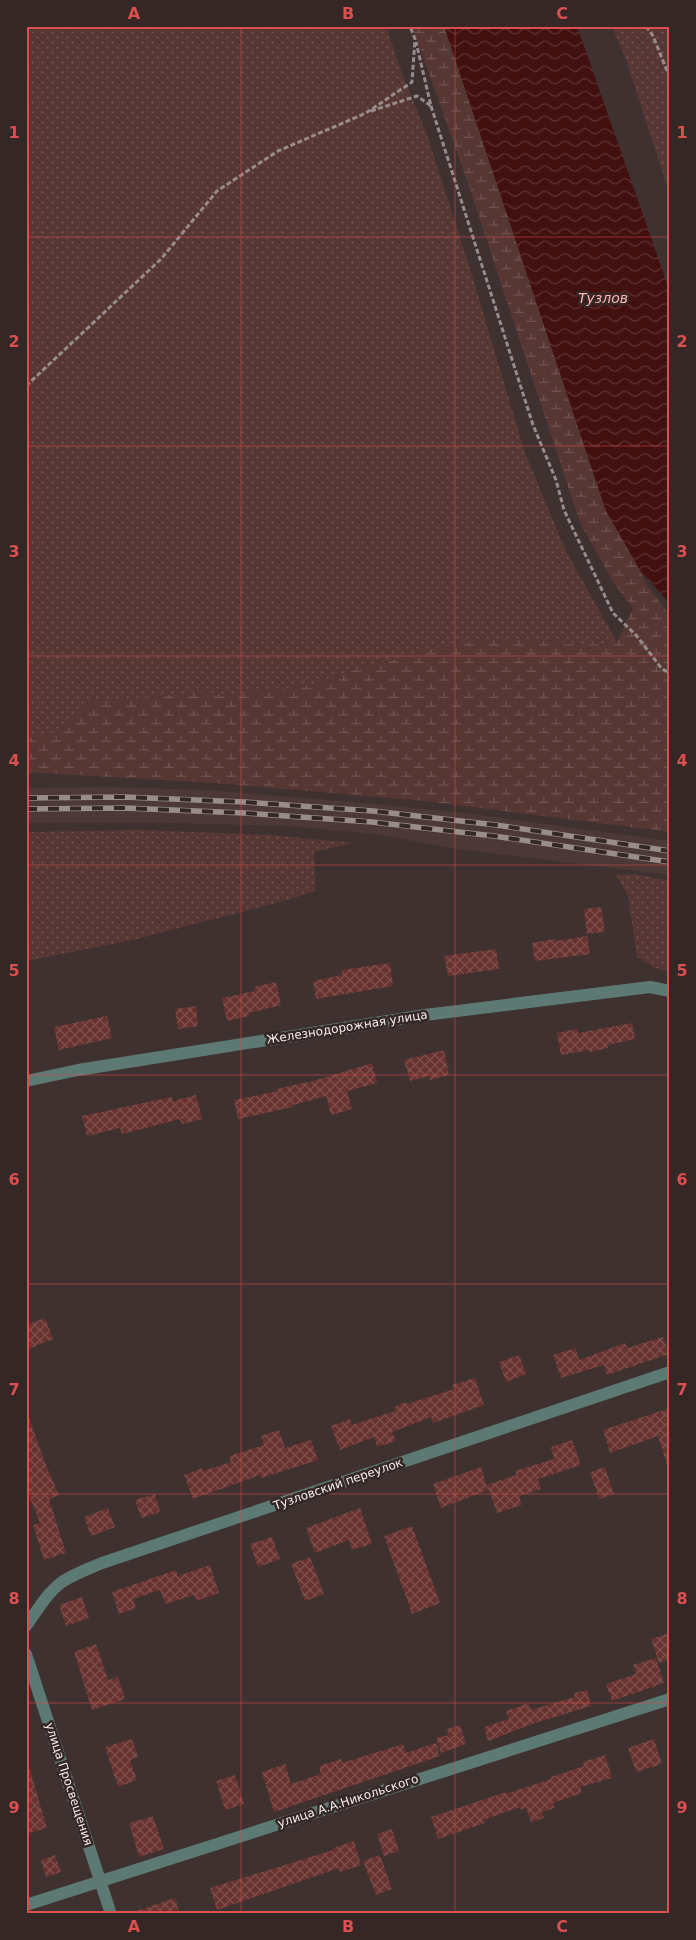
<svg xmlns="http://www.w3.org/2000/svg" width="696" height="1940" font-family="'DejaVu Sans',sans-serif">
  <defs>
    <pattern id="grass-dots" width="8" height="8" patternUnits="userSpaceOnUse" patternTransform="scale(1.25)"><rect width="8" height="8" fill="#573734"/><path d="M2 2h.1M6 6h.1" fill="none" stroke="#705452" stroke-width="1.8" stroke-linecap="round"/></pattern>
    <pattern id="wetland-marsh" width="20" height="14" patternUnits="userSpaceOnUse" patternTransform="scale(1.25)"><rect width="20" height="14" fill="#573734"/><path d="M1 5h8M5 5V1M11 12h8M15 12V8" fill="none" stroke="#705452"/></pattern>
    <pattern id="water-waves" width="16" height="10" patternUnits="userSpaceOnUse" patternTransform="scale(1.25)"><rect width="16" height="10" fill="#42100f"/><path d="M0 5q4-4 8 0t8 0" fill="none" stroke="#5e3332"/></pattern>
    <pattern id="building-cross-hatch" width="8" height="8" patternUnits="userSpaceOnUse" patternTransform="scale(1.25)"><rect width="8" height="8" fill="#68322f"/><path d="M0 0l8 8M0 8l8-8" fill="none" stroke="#7e504d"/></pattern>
  </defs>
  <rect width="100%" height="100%" fill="#3e312f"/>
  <path fill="#4c3836" d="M109,787L206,790L364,803L456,812L670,841V875L457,849L375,834L287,826L131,822H56L26,823V788Z"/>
  <path fill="url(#grass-dots)" d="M26,26H386L401,71L426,132L468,262L525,453L565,549L617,642L584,645L540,640L352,670L314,684L276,690L225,695L199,692L113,701L93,700C77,720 54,742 26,737Z
    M612,26H670V195L626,60Z
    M142,830L270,835L354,843L314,852L316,891L280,902L133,940L26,961V832Z
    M616,875H639L670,881V972L653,967L637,957L628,896Z"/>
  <path fill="url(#wetland-marsh)" d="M412,26H444L606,511L640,570L646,584L670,616V832L424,801L215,783L26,772V737C54,741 77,720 93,700L113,701L199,692L225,695L276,690L314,684L352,670L456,643L490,640H540L584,645L617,642L633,608L615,585L580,523L469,186Z"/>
  <path fill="url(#water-waves)" d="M444,26H577L670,292V604L640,570L606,511Z"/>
  <path fill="url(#building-cross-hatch)" d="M601,907L605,932L587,934L584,909Z
    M587,936L590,954L535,961L532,943L555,939L556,941Z
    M496,949L499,969L448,976L444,956Z
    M390,963L393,986L316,999L313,981L342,975V970Z
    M276,982L281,1005L249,1013V1016L227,1021L222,998L255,991L254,987Z
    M196,1006L198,1026L178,1029L175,1009Z
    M107,1016L112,1038L59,1050L54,1027Z
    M632,1023L635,1039L607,1045L608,1048L590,1052L589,1050L561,1055L557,1033L577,1029L578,1033Z
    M444,1050L449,1075L430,1080L429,1076L410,1081L404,1060Z
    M372,1063L377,1083L347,1091L352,1109L331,1115L326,1096L293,1105V1107L238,1119L234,1100L278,1091L277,1089L307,1082V1083Z
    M196,1095L202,1119L182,1124L180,1119L122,1134L120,1128L87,1136L82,1116L172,1097L173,1101Z
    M45,1318L53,1339L26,1350V1325Z
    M663,1337L669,1354L607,1375L604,1365L561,1378L553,1355L576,1348L579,1360L625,1343L627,1348Z
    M519,1355L526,1374L506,1382L499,1362Z
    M475,1378L484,1405L433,1423L431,1417L392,1432L396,1441L377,1447L374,1437L340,1450L331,1426L350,1419L352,1425L395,1411L394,1407L406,1402L407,1404L454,1389L452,1385Z
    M670,1408V1464L667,1465L658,1436L610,1453L603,1430Z
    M26,1415H28L47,1468L59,1495L49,1499L66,1553L44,1560L33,1525L40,1523L26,1488Z
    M279,1430L285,1448L311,1440L318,1460L261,1478L260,1475L193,1499L184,1475L202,1468L203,1471L231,1462L229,1456L264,1445L261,1436Z
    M572,1440L581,1465L538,1479L541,1489L519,1496L522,1505L497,1513L487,1485L516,1475L515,1471L554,1459L551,1447Z
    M481,1467L488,1490L441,1508L433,1484Z
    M605,1467L614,1494L599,1499L590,1472Z
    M155,1494L160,1512L141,1518L135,1500Z
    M108,1508L115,1527L91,1536L84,1517Z
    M360,1508L372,1544L352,1550L349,1540L315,1553L306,1528Z
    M412,1526L440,1603L412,1614L384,1536Z
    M272,1537L280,1559L258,1567L250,1544Z
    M310,1557L324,1594L305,1601L291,1564Z
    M210,1565L219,1593L196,1601L194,1595L165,1604L160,1590L133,1599L136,1608L119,1614L112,1592L176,1570L178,1576Z
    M82,1597L89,1618L66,1626L59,1605Z
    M670,1633V1659L659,1663L651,1639Z
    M96,1644L108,1680L118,1677L125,1699L92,1710L74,1652Z
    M656,1658L664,1683L612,1701L606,1684L636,1674L633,1665Z
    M587,1690L591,1706L535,1723L488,1741L484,1727L509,1719L506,1711L529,1703L531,1710L575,1697L574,1693Z
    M460,1725L466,1744L441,1753L436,1738L448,1735L447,1729Z
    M132,1739L138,1757L130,1760L137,1780L118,1787L105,1747Z
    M654,1739L662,1764L636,1772L628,1748Z
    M436,1743L440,1756L274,1812L262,1772L285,1764L291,1784L321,1774L319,1766L341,1759L342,1763L403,1744L406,1753Z
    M605,1755L612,1778L580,1787L582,1793L553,1803L555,1808L542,1812L544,1818L531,1822L526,1808L521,1810L520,1807L484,1820L485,1823L438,1839L431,1817L506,1792V1794L551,1779V1777L584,1766L583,1762Z
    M30,1770L47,1828L26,1834V1771Z
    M235,1775L244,1804L225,1810L216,1781Z
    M153,1816L164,1849L139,1857L129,1823Z
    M392,1829L399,1851L384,1856L377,1834Z
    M354,1841L361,1865L340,1872L339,1868L217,1910L210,1888L333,1850V1848Z
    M55,1855L61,1872L46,1877L41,1860Z
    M380,1855L392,1889L376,1895L363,1861Z
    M175,1898L180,1914H136V1911Z"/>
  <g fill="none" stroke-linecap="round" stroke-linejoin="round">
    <path stroke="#978c8b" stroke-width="3" stroke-dasharray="5 2.5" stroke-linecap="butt" d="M646,26L653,36L670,78
      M431,106L533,425L556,480L564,510L613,613L636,635L662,669L670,673
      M371,111L417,96L431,106L416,42
      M26,386L161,259L217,191L278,151L366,113L412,82L415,39L410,26"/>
    <path stroke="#5d7973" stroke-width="12" d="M26,1081L78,1070L425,1015L650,987L670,991
      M26,1626C37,1611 47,1593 62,1582C74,1574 88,1569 102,1563L670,1372
      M26,1654L111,1914
      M26,1905L670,1699"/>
    <defs>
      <path id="rail" d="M26,798L124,797L244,802L373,811L496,825L670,851
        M26,809L124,808L244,813L372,822L494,836L670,862"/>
    </defs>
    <use href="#rail" stroke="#988d8b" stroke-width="5.5"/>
    <use href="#rail" stroke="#342725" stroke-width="4" stroke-dasharray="11" stroke-linecap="butt"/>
  </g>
  <path fill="none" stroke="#dc4f4f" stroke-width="1" stroke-opacity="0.55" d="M241,26V1914M455,26V1914M26,237H670M26,446H670M26,656H670M26,865H670M26,1075H670M26,1284H670M26,1494H670M26,1703H670"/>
  <g text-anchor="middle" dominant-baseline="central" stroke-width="5" stroke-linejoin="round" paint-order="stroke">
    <g font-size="12" fill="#f4ebea" stroke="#342725">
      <text transform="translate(347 1027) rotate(-9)">Железнодорожная улица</text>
      <text transform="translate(338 1484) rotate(-19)">Тузловский переулок</text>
      <text transform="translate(69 1784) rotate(72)">улица Просвещения</text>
      <text transform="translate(348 1801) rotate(-18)">улица А.А.Никольского</text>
    </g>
    <g font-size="14" font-style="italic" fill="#feb6ae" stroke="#342725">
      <text x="603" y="298">Тузлов</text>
    </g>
  </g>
  <rect width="696" height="1940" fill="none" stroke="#342725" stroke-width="55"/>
  <rect x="28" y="28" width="640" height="1884" fill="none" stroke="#dc4f4f" stroke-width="2"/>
  <g font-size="16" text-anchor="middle" font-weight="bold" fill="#dc4f4f">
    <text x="134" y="19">A</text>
    <text x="348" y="19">B</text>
    <text x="562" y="19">C</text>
    <text x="14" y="138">1</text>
    <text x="682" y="138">1</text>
    <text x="14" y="347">2</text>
    <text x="682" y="347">2</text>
    <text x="14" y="557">3</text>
    <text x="682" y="557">3</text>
    <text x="14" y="766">4</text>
    <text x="682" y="766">4</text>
    <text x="14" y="976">5</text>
    <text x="682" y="976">5</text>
    <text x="14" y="1185">6</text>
    <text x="682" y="1185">6</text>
    <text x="14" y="1395">7</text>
    <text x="682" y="1395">7</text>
    <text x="14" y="1604">8</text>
    <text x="682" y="1604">8</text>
    <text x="14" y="1813">9</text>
    <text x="682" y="1813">9</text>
    <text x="134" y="1932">A</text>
    <text x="348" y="1932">B</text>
    <text x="562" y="1932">C</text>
  </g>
</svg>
